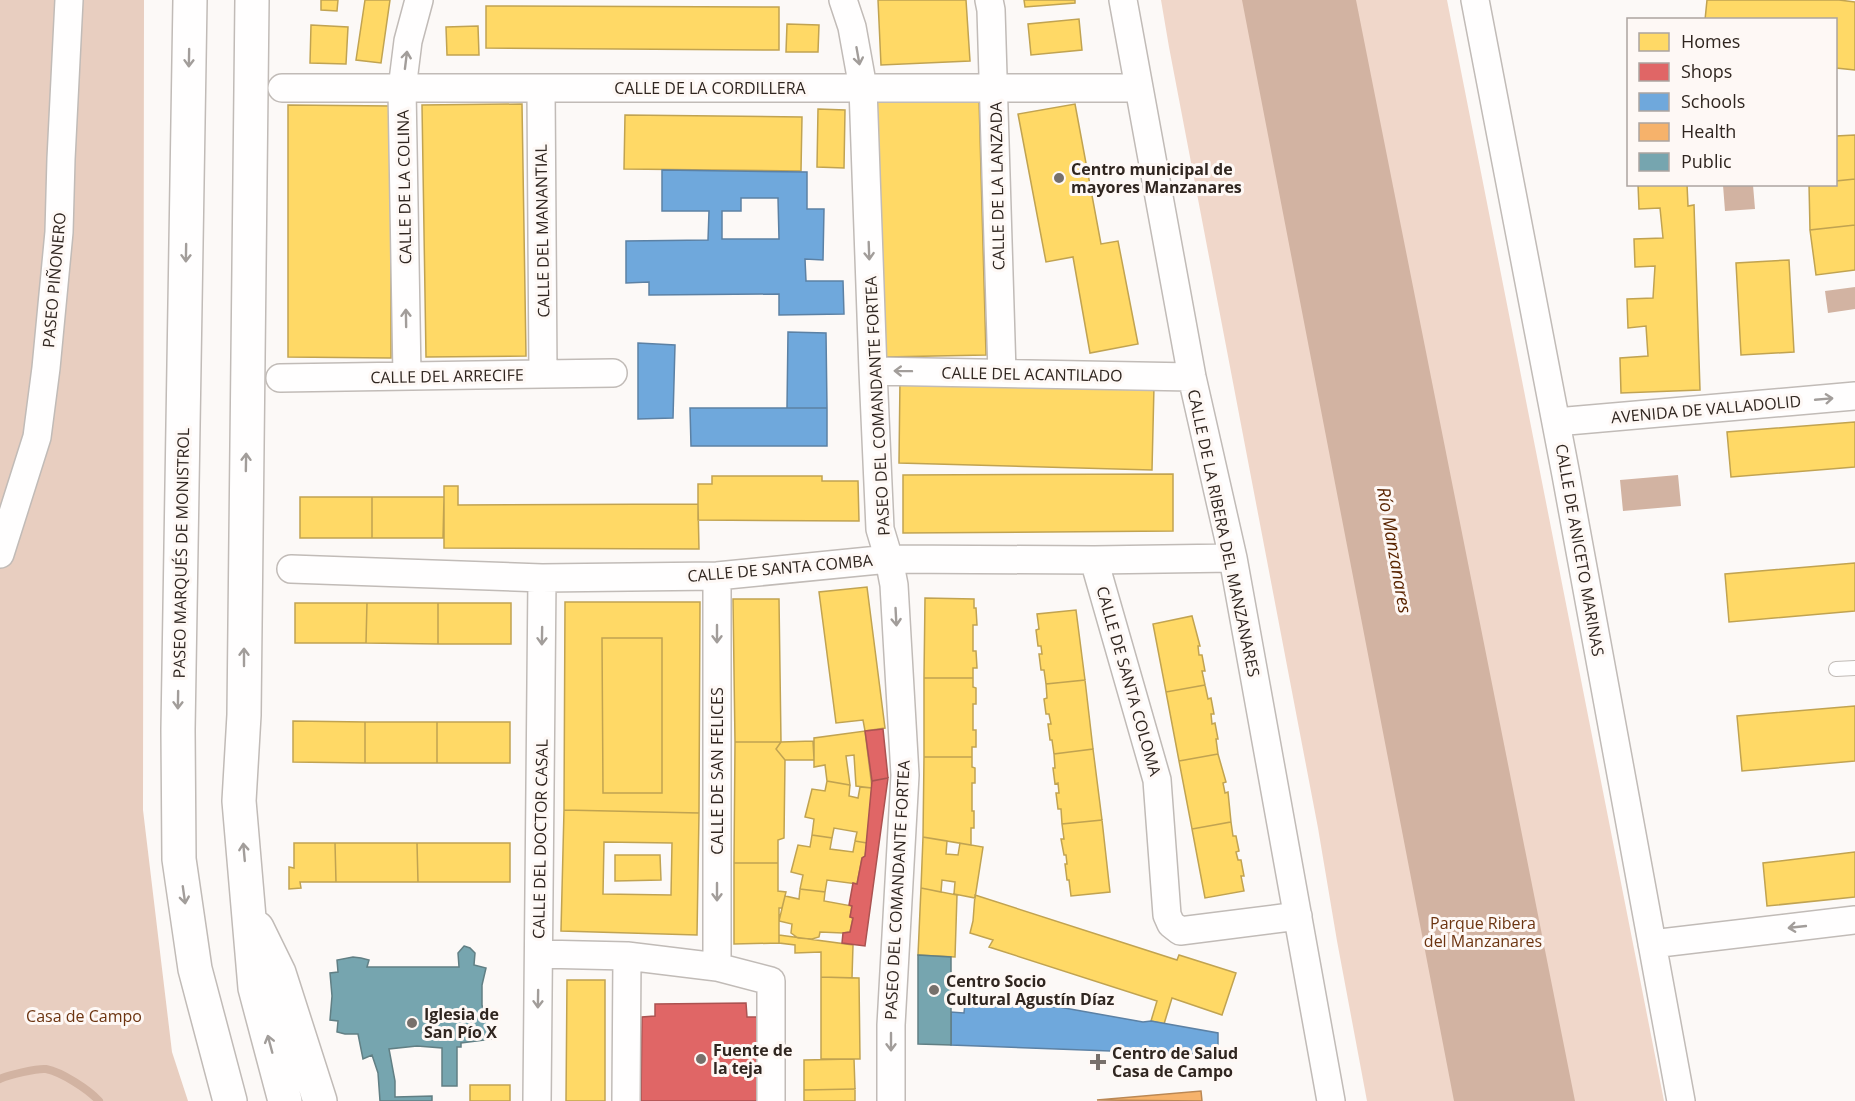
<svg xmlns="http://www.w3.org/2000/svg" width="1855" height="1101" font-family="'Open Sans',sans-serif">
  <rect width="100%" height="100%" fill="#fcf9f7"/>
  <path fill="#f0d7ca" d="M1161,0H1447L1664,1101H1367L1337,941L1318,828L1169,47Z"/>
  <path fill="#e8cec0" d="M0,0H144L143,810L172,1052L188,1101H0Z"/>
  <path fill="#d2b3a2" d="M1242,0H1356L1575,1101H1454Z
    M1723,185H1753L1755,209L1725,211Z
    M1855,287V309L1828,313L1825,291Z
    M1678,475L1681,506L1623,511L1620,480Z"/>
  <path fill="#ffd966" stroke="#c1a351" stroke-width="1.5" fill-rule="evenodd" d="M321,0H338L337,11L321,10Z
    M365,0H390L381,63L356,60Z
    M878,0H966L970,61L881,65Z
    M1024,0H1075V3L1025,7Z
    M1707,0H1839L1855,2V70L1836,68V20H1705Z
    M486,6L779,7V50L486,48Z
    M1079,19L1082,50L1031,55L1028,24Z
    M787,24L819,25L818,52H786Z
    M311,25L348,27L346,64L310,63Z
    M478,26L479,55H447L446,27Z
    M979,99L986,355L884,357L877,102Z
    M522,104L526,356L426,357L422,105Z
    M1075,104L1101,244L1118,241L1138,344L1090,353L1073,257L1046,262L1018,114Z
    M288,105L391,106V358L288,357Z
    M818,109L845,110L844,168L817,167Z
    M625,115L802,117L801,171L624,169Z
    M1855,135V179L1836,181V136Z
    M1855,179V225L1810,230L1809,184H1836V181Z
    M1638,184H1687L1688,206L1694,205L1700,390L1621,393L1620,358L1648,356L1646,326L1628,328L1627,299L1653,298L1655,266L1635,267L1634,239L1663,238L1660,208L1639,209Z
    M1855,225V270L1816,275L1810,230Z
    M1789,260L1794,352L1741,355L1736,263Z
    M900,379L1154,386L1152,470L899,463Z
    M1855,422V467L1731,477L1727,432Z
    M1173,474V531L903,533V475Z
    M712,476H822V481H858L859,521L698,520V484H712Z
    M444,486H458V505L698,504L699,549L444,548Z
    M300,497H372V538H300Z
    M372,497H444L443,538H372Z
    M1855,563V611L1729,622L1725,574Z
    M867,587L885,728L865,731L863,720L836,723L819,592Z
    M925,598L974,599V608H976L977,625H973V651H976L977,668H973V678H924Z
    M733,599H779L781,742H735Z
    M565,602H700L699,813L564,810ZM602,638H662V793H603Z
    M295,603H367L366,643H295Z
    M367,603H438V644L366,643Z
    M438,603H511V644H438Z
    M1076,610L1085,680L1046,684L1044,670H1041L1039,654H1042L1041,646H1038L1036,630L1039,629L1037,614Z
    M1192,616L1200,646H1198L1199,655H1202L1205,671H1202L1205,685L1166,692L1153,624Z
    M602,638H662V793H603Z
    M924,678H973V687L976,688V704H973V730H976V747H972V757H924Z
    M1085,680L1093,749L1054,754L1052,740H1050L1048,724H1051L1049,714H1046L1044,699L1047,698L1046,684Z
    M1205,685L1208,699L1211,698L1214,714H1211L1212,724L1215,723L1218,739H1216L1218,754L1179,761L1166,692Z
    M1855,706V761L1742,771L1737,716Z
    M293,721L365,722V763L293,762Z
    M365,722H437V763H365Z
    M437,722H510V763H437Z
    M865,731L872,788L856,786L854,755L846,756L850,785L827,781L825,765L814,767V738Z
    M813,741L814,760H785L776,749L781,742Z
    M735,742H781L776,749L785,760L784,838L778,840V863H734Z
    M1093,749L1102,820L1062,824L1061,809H1058L1056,793H1059L1058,783L1055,784L1053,768H1055L1054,754Z
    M1218,754L1226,782L1223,783L1225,793L1228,792L1231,822L1192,829L1179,761Z
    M924,757H972V767L975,768V783H972V811H974V828H971V845L923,837Z
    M827,781L850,785L849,796L858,798L860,787L872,788L867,843L855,841L857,832L834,828L832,838L812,835L814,819L805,817L812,789L825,791Z
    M564,810L699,813L697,935L561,931ZM604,842L672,843L671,895L603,894Z
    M1102,820L1110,892L1071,896L1069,880H1067L1065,864H1067L1066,855H1064L1061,839H1064L1062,824Z
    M1231,822L1233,836H1236L1239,851L1236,852L1238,860H1241L1244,876H1241L1244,891L1205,898L1192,829Z
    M812,835L832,838L830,849L853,852L855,841L867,843L865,856L862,858L857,884L827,880L825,892L800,889L803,875L791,872L798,845L810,847Z
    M923,837L947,841L946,854L958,855L960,843L983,847L975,898L954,894L955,882L942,880L941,892L921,888Z
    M294,843H335L336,882H300L301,888L289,889V867L294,868Z
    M335,843H417L418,882H336Z
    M417,843H510V882H418Z
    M1855,852V897L1767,906L1763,863Z
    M615,855H660L661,880L615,881Z
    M734,863H778V891L786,892L782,908H779V943L734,944Z
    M921,888L957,895L955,957L918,955Z
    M800,889L825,892L824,901L852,906L850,917L853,918L850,932L843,933L820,932L819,937L812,939L798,938L791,933L792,924L779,921L785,896L799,899Z
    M975,895L1177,960L1179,955L1236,973L1222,1015L1172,998L1164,1024L1151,1021L1157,1001L989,947L993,940L970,933L973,921Z
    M779,935L853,945L852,978L821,977V952L795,953V945L779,943Z
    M821,977L859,978L860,1059H821Z
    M567,980H605V1101H566Z
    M854,1059L855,1089L804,1090V1060Z
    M470,1085H510V1101H470Z
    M855,1089V1101H804V1090Z"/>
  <path fill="#e06666" stroke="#ab5351" stroke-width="1.5" d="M883,729L888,778L872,781L865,731Z
    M888,778L865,946L842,943L843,933L850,932L853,918L850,917L852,906L849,905L853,883L857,884L862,858L865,856L872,781Z
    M746,1003L747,1017H760L759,1101H641L642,1017L655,1016V1004Z"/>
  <path fill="#6fa8dc" stroke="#5c81a4" stroke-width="1.5" fill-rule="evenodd" d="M662,170L807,172V209H824L823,260L805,259L806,281H843L844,314L779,315V294L649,295V282L626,283V241L708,240L709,211H662ZM741,198H778L779,239H722V211H741Z
    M788,332L826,333L827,408H787Z
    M638,343L675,345L673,418L638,419Z
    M690,408H827V446H691Z
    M965,1003L1059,1007L1143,1022L1151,1021L1218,1033V1055L951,1045V1012L964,1013Z"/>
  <path fill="#f6b26b" stroke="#bb8854" stroke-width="1.5" d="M1201,1091L1202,1101L1097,1100Z"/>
  <path fill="#76a5af" stroke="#617f84" stroke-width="1.5" d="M464,946L470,948L475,953L474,965L486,968L482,985V1005L487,1026L493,1039L461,1043V1047H457V1086H442V1048L417,1046L389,1049L395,1081V1097L432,1096V1101H380L378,1073L372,1055L363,1059L358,1034H345L337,1032L338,1021L330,1020L332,996L330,973L338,972L337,960L353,957L361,958L369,960L367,967H459L458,953Z
    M918,955L951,957V1045L918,1044Z"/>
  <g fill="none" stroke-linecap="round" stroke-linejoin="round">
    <path stroke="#d2b3a2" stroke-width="8" d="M0,1079C8,1075 38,1068 46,1069C62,1072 89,1090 99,1101"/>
    <defs>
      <path id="service" d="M1836,669L1855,668"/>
      <path id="minor" d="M843,0L852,27L863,88L873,371L880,529L889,559L894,585L905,775L891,1025V1101
        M989,0L991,10L1002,373
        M1123,0L1192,377L1233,558L1331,1101
        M1475,0L1566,475L1681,1101
        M282,88H1139
        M541,89L543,374
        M873,371L1192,377
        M407,376L402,89L408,41L419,0
        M280,378L613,373
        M1556,422L1855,396
        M0,554L37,437L46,368L59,232L61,159L69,0
        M1094,560L1157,780L1167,915L1171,924L1180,931L1298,916
        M291,569L542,578L717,576L889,559L1094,560L1233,558
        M1652,944L1855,920
        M539,954L627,956L717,967L771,981V1101
        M717,967V576
        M537,1101L542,578
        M626,1101L627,956"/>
      <path id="motorway" d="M190,0L178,730L179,859L195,969L230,1101
        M252,0L244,715L239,801L255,988L285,1101
        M257,928L279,973L320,1101"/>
    </defs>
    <use href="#service" stroke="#c1bbb7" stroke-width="16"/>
    <use href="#minor" stroke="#c1bbb7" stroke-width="30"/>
    <use href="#motorway" stroke="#c1bbb7" stroke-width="36"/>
    <use href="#service" stroke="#fffefe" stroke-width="14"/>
    <use href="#minor" stroke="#fffefe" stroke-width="27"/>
    <use href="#motorway" stroke="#fffefe" stroke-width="33"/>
  </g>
  <defs><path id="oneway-shaft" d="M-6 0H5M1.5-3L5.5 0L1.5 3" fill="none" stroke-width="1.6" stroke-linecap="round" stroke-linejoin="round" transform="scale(1.5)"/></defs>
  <g stroke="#a29d9a">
    <use href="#oneway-shaft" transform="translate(858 56) rotate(80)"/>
    <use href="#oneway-shaft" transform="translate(189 58) rotate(91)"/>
    <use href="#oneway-shaft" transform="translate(406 60) rotate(-83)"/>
    <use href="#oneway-shaft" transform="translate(869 251) rotate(88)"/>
    <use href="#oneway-shaft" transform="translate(186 253) rotate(91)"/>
    <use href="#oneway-shaft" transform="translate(406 318) rotate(-91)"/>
    <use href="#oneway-shaft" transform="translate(903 371) rotate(-179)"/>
    <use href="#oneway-shaft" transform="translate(1824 399) rotate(-5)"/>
    <use href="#oneway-shaft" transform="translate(246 462) rotate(-89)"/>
    <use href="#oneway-shaft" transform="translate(896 617) rotate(87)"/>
    <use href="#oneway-shaft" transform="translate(717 634) rotate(90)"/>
    <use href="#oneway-shaft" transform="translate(542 636) rotate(91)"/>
    <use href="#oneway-shaft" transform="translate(244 657) rotate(-90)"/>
    <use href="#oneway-shaft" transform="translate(178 700) rotate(91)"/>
    <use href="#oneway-shaft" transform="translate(244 852) rotate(-95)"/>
    <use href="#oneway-shaft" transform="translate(717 892) rotate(90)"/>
    <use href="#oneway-shaft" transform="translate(184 895) rotate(82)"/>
    <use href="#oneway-shaft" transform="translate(1797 927) rotate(174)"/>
    <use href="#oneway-shaft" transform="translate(538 999) rotate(91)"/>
    <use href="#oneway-shaft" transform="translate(891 1042) rotate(90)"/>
    <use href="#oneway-shaft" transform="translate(270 1044) rotate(-105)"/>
  </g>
  <g fill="#77706b" stroke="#fef8f5" stroke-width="2">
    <circle cx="1059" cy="178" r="6"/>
    <circle cx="934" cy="990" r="6"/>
    <circle cx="412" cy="1023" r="6"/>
    <circle cx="701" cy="1059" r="6"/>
    <path d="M1095 1053h6v6h6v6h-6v6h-6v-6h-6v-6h6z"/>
  </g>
  <g text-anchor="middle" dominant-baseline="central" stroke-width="6" stroke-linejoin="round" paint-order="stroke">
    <g font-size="16" fill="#302620" stroke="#fef8f5">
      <text x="710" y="88">CALLE DE LA CORDILLERA</text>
      <text transform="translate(997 186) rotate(-91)">CALLE DE LA LANZADA</text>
      <text transform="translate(404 187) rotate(-91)">CALLE DE LA COLINA</text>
      <text transform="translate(542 231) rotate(-91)">CALLE DEL MANANTIAL</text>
      <text transform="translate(54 280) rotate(-85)">PASEO PIÑONERO</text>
      <text transform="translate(1032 374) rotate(1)">CALLE DEL ACANTILADO</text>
      <text transform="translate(447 376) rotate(-1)">CALLE DEL ARRECIFE</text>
      <text transform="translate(877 406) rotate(-93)">PASEO DEL COMANDANTE FORTEA</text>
      <text transform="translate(1706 409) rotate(-5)">AVENIDA DE VALLADOLID</text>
      <text transform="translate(1224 533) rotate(78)">CALLE DE LA RIBERA DEL MANZANARES</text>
      <text transform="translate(1580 550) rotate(80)">CALLE DE ANICETO MARINAS</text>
      <text transform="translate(181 553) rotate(-89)">PASEO MARQUÉS DE MONISTROL</text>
      <text transform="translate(780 568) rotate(-5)">CALLE DE SANTA COMBA</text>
      <text transform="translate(1129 681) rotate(74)">CALLE DE SANTA COLOMA</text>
      <text transform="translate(717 771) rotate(-90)">CALLE DE SAN FELICES</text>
      <text transform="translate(540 839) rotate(-89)">CALLE DEL DOCTOR CASAL</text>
      <text transform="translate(897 890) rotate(-87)">PASEO DEL COMANDANTE FORTEA</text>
    </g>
    <g font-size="16" font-weight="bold" fill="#302620" stroke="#fef8f5" text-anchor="start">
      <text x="1071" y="169">Centro municipal de<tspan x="1071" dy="18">mayores Manzanares</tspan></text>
      <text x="946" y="981">Centro Socio<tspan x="946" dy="18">Cultural Agustín Díaz</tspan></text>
      <text x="424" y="1014">Iglesia de<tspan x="424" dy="18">San Pío X</tspan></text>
      <text x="713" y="1050">Fuente de<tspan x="713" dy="18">la teja</tspan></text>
      <text x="1112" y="1053">Centro de Salud<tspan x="1112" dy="18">Casa de Campo</tspan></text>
    </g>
    <g font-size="16" fill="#6c3410" stroke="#fef8f5">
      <text x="1483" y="923">Parque Ribera<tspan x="1483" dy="18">del Manzanares</tspan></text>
      <text x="84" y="1016">Casa de Campo</text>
    </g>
    <g font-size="18" font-style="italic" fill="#5a2400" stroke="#fef8f5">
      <text transform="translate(1395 550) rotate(80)">Río Manzanares</text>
    </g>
  </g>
  <rect x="1627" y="18" width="210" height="168" fill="#fef8f5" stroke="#aca4a0" stroke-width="1.5"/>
  <rect x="1639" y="33" width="30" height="18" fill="#ffd966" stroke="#aca4a0" stroke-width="1.5"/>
  <text x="1681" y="48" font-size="18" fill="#302620">Homes</text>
  <rect x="1639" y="63" width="30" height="18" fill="#e06666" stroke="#aca4a0" stroke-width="1.5"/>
  <text x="1681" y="78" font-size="18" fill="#302620">Shops</text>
  <rect x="1639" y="93" width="30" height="18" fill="#6fa8dc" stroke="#aca4a0" stroke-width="1.5"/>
  <text x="1681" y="108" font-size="18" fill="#302620">Schools</text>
  <rect x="1639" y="123" width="30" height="18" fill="#f6b26b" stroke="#aca4a0" stroke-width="1.5"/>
  <text x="1681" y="138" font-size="18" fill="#302620">Health</text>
  <rect x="1639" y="153" width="30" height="18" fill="#76a5af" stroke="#aca4a0" stroke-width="1.5"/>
  <text x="1681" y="168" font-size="18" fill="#302620">Public</text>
</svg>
